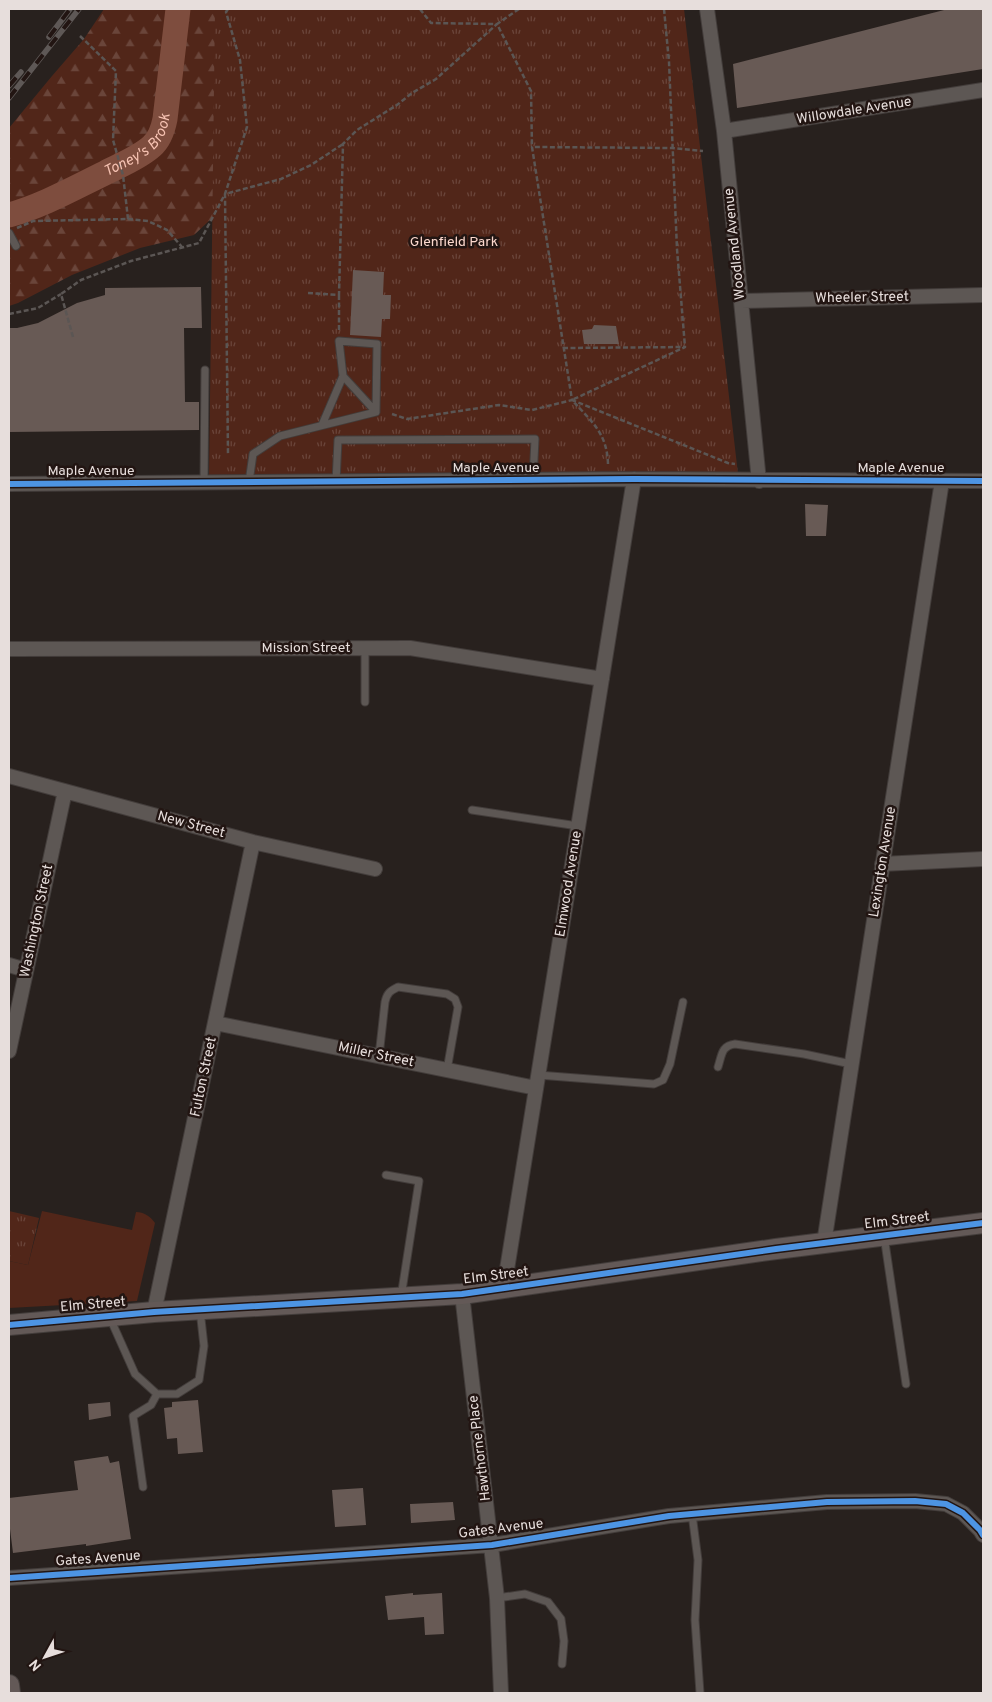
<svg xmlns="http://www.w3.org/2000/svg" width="992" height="1702" font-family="Overpass,sans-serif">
  <defs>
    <pattern id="forest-firs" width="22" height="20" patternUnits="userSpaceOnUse" patternTransform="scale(1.25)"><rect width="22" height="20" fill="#512619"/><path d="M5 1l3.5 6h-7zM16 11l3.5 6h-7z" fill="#6a453a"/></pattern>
    <pattern id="park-tufts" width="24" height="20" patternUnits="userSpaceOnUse" patternTransform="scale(1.25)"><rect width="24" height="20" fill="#512619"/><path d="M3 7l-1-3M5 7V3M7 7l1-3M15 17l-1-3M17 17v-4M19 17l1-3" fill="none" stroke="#6a453a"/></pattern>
  </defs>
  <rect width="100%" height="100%" fill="#28211e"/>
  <path fill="#512619" d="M42,1211L132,1230L136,1212C144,1212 150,1216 155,1223L137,1301L9,1308V1261L28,1265Z"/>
  <path fill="url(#forest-firs)" d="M104,9H233L227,204L194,235L140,248L72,275L18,303L9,306V128L52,76L84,39Z"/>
  <path fill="url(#park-tufts)" d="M215,9H684L738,474L209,478Z
    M9,1211L39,1218L28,1265L9,1261Z"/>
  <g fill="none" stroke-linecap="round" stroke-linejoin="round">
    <path stroke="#7e4d3e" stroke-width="25" id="s1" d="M9,215C42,206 74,188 105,173C120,165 139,158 152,146C160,139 163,129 165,119L178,9"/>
  </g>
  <path fill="#685a55" d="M948,9H983V69L737,108L733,64Z
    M353,270L384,272L383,295H391L390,319H382L381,337L350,335Z
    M201,287L202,328H184L185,402H199V430L9,432V328H17L38,323L77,303L105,295V288Z
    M594,325L616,326L619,344H584L582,330L592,329Z
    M805,504L828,505L826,536H806Z
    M198,1400L203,1452L178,1454L177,1438L167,1439L164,1408L172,1407V1402Z
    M110,1402L111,1416L89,1420L88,1404Z
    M108,1456L110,1463L119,1461L131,1539L86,1546V1544L13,1553L9,1521V1498L78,1490L74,1461Z
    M363,1488L366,1525L335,1527L332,1490Z
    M453,1502L455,1520L411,1523L410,1504Z
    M413,1593V1595L442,1593L444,1634L425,1635L424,1617L388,1620L385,1596Z"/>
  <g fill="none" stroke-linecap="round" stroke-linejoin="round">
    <defs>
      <path id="lane" d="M9,233L16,246
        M339,341L377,344L376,412L343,376Z
        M322,425L343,376
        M249,482L253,454L280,436L376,412
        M336,482L338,440L535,439L533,480
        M204,483L205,370
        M365,648V702
        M472,810L578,826
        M379,1056L385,1002C387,993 390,991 398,987L447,994L455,999L458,1007L447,1070
        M718,1067C722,1055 721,1046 735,1044L804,1054L851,1064
        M538,1075L654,1084L663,1080L670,1064L683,1002
        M386,1175L419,1181L401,1297
        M884,1236L906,1384
        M110,1318L135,1374L157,1394H177L199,1380L204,1346L200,1310
        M143,1487L133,1416L151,1405L157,1394
        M692,1514L698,1560L695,1620L700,1693
        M497,1598L525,1594L548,1602L561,1619L564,1641L562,1664"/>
      <path id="street" d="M707,9L724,131L759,481
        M724,131L983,90
        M741,301L983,295
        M9,484L634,479L983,481
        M9,649L410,648L602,679
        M9,776L253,842L375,869
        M882,864L983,859
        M9,965L26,970
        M215,1023L536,1088
        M9,1051L65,791
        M824,1243L942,481
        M504,1288L634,479
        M462,1294L497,1598L501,1693
        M154,1312L253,842
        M9,1578L492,1545L669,1516L827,1502L915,1501L946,1504L963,1513L980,1530L983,1535"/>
      <path id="secondary" d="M9,1325L154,1312L462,1294L776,1249L983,1223
        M9,1685L10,1693"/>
    </defs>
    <use href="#lane" stroke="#433d3b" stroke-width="9"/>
    <use href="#street" stroke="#433d3b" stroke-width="16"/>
    <use href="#secondary" stroke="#433d3b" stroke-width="22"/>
    <path stroke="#5b5654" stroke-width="2.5" stroke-dasharray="5 2.5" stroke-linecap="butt" d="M228,9L226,12L240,60L247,127L225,194L281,179L311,165L343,144
      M420,9L431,23L496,24
      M519,9L497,24L531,91L532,147
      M664,9L669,62L677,249L685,347
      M80,36L116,71L113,140L123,175L128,219
      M17,228L33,221L128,219L148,221L167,230L182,247
      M308,293L339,295L343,144L357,130L397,105L412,93L436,79L497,24
      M339,295V331
      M9,314L38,308L61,294
      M73,337L61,294L81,280L131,261L199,243L225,194L228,454
      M563,348L685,347L572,400
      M392,414L407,419L499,405L532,410L572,400L532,147L672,148L703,151
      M608,464C607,433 592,422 572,400L728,463L735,464"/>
    <use href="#lane" stroke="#5d5754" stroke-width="7"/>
    <use href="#street" stroke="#5d5754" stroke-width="14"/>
    <use href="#secondary" stroke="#635957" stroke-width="20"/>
    <defs>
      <path id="rail" d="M49,37L70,9
        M9,86L21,72
        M9,98L79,9"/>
    </defs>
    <use href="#rail" stroke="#5e5856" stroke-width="5.5"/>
    <use href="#rail" stroke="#221512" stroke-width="4" stroke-dasharray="11" stroke-linecap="butt"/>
    <defs>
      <path id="cycleway" d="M9,484L634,479L983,481
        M9,1325L154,1312L462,1294L776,1249L983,1223
        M9,1578L492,1545L669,1516L827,1502L915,1501L946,1504L963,1513L980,1530L983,1535"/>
    </defs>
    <use href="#cycleway" stroke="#221512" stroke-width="9"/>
    <use href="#cycleway" stroke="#4d94e3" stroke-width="6"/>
  </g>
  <g text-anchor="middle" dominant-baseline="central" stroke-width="5" stroke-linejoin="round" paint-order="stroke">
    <g font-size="14" fill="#e7dedc" stroke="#221512">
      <text transform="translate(854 111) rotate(-9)">Willowdale Avenue</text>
      <text transform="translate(735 244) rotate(-96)">Woodland Avenue</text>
      <text transform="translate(862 298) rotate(-1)">Wheeler Street</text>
      <text x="496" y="468">Maple Avenue</text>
      <text x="901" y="468">Maple Avenue</text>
      <text x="91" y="471">Maple Avenue</text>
      <text x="306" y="648">Mission Street</text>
      <text transform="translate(191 825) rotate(15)">New Street</text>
      <text transform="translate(883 862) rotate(-81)">Lexington Avenue</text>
      <text transform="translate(569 884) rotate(-81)">Elmwood Avenue</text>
      <text transform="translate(37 921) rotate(-78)">Washington Street</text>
      <text transform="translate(376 1055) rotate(12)">Miller Street</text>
      <text transform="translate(204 1077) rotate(-78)">Fulton Street</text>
      <text transform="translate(897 1221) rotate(-7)">Elm Street</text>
      <text transform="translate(496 1276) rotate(-7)">Elm Street</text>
      <text transform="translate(93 1305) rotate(-5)">Elm Street</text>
      <text transform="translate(480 1448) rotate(-97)">Hawthorne Place</text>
      <text transform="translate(501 1529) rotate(-7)">Gates Avenue</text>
      <text transform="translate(98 1559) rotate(-4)">Gates Avenue</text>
    </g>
    <g font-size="14" fill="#fdd9ce" stroke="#221512">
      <text x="454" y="242">Glenfield Park</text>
    </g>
    <g font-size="15" font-style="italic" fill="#f6c2b2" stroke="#221512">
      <text stroke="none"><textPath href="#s1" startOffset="150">Toney's Brook</textPath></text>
    </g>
  </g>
  <rect width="992" height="1702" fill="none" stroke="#e7dedc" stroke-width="20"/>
  <g transform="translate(45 1657) rotate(230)" stroke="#221512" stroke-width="4" paint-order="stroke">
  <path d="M0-4L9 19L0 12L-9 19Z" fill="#e7dedc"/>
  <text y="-8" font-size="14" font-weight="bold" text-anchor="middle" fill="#e7dedc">N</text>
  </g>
</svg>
